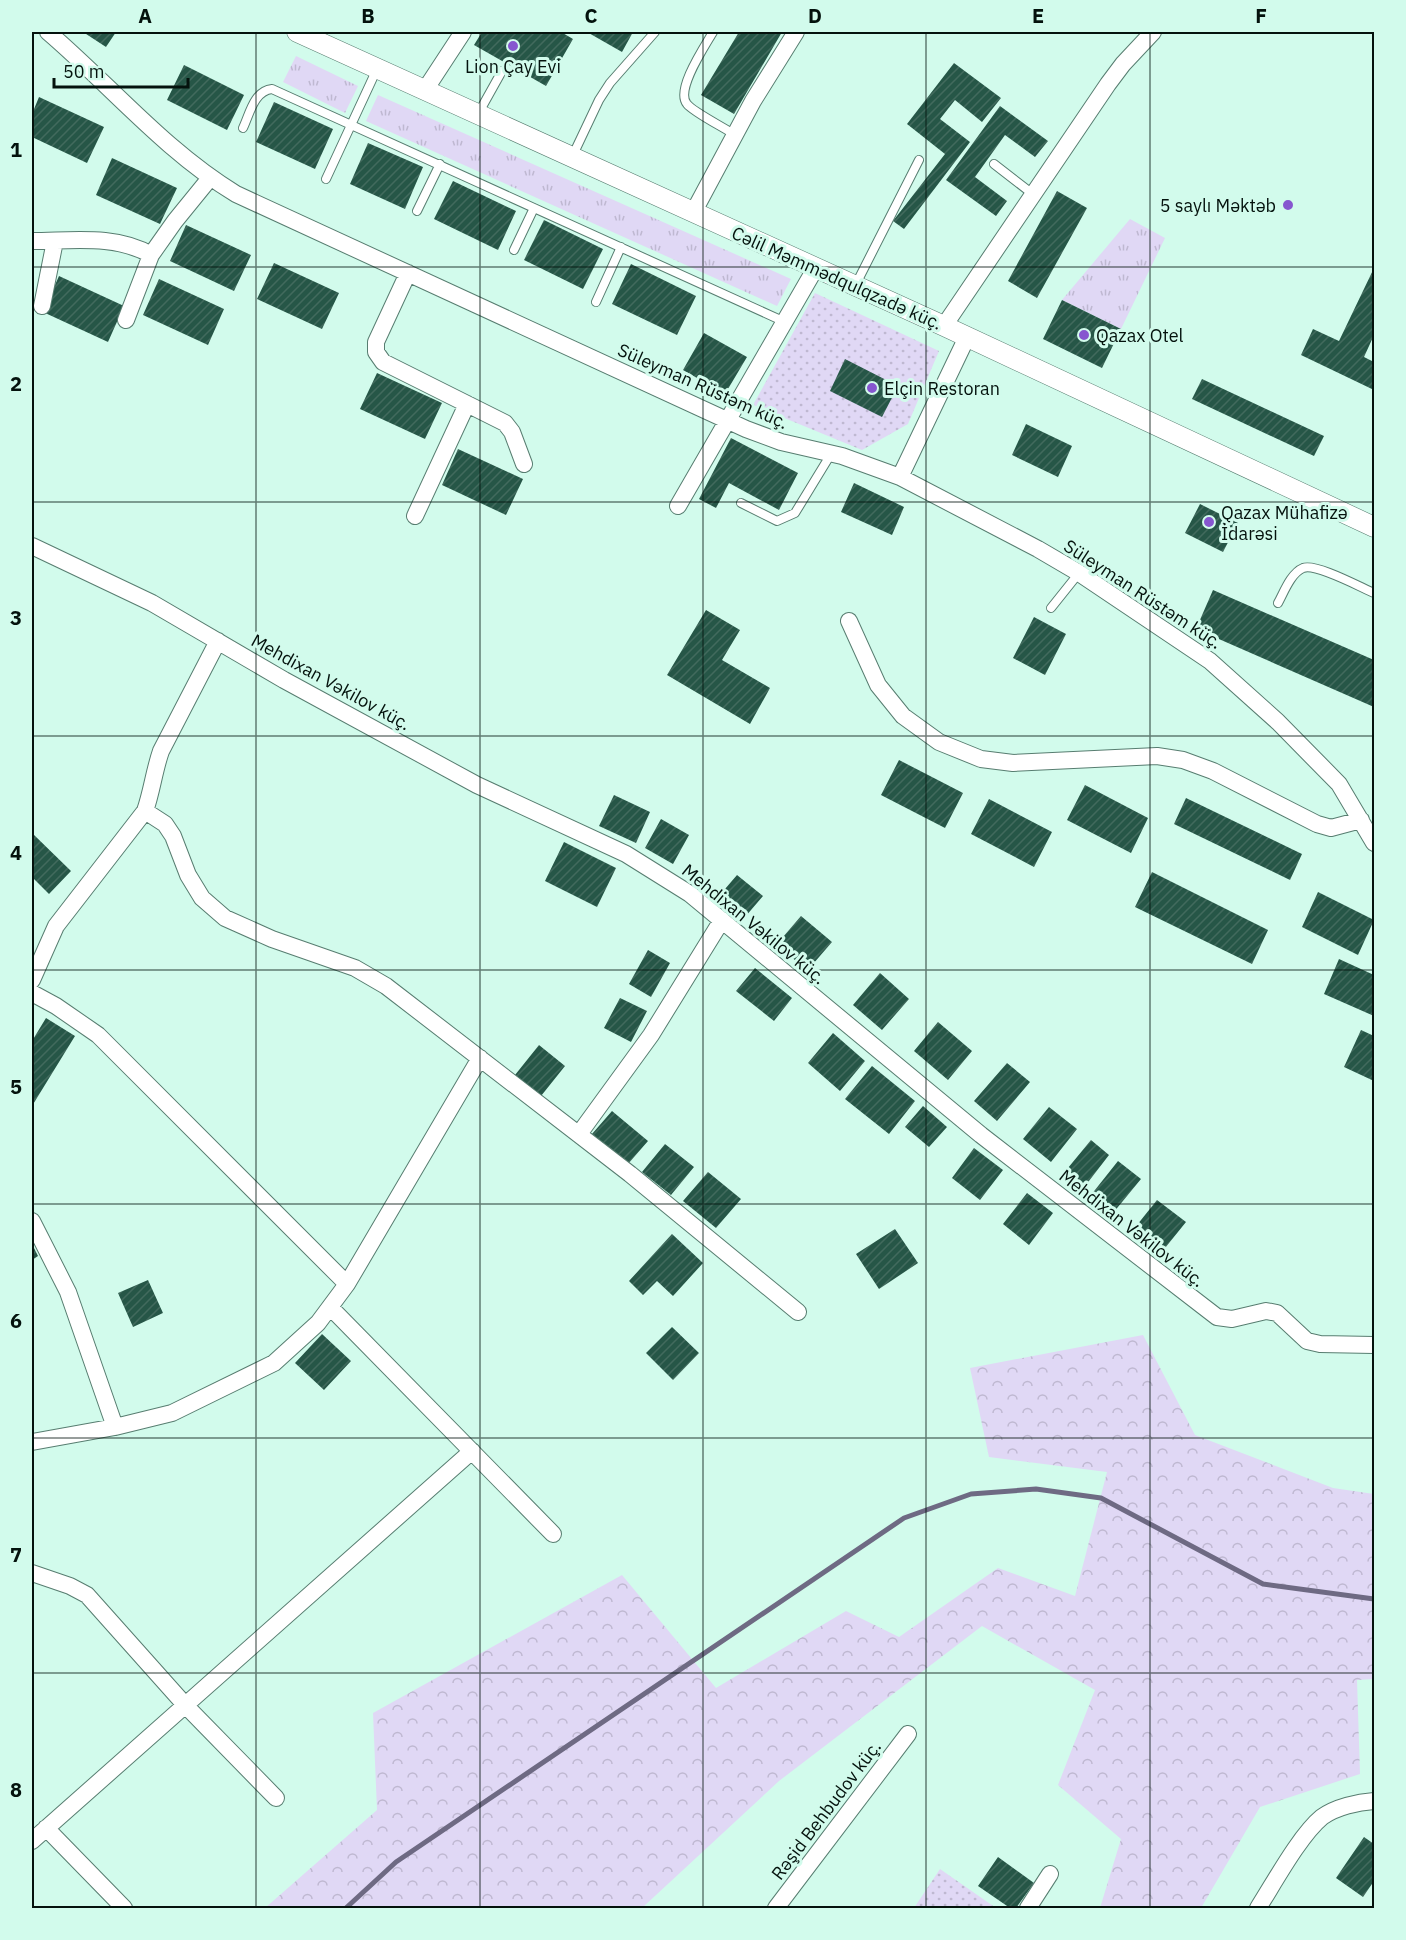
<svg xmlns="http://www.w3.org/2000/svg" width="1406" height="1940" font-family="'IBM Plex Sans',sans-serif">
  <defs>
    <pattern id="grass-tufts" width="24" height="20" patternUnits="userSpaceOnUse" patternTransform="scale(1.5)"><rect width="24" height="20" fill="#e0d8f5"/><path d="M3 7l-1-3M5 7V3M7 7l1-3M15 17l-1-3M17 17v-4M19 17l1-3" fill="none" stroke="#bfb8d1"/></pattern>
    <pattern id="forest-crowns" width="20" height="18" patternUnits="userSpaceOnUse" patternTransform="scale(1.5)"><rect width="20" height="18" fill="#e0d8f5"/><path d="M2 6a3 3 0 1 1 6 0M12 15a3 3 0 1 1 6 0" fill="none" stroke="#bfb8d1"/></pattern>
    <pattern id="park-dots" width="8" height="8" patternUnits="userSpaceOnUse" patternTransform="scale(1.5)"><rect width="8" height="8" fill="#e0d8f5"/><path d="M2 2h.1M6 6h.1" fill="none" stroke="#bfb8d1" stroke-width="1.8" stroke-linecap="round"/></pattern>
    <pattern id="building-hatch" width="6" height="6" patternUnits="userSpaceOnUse" patternTransform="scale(1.5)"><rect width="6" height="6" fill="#265647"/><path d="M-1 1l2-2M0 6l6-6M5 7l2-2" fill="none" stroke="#426a5d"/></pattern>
  </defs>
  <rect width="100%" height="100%" fill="#d2fbec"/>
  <path fill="url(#grass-tufts)" d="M296,56L358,86L345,113L283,82Z
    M378,95L791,279L777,306L366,121Z
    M1130,219L1165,238L1121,329L1062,300Z"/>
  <path fill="url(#forest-crowns)" d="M1143,1335L1195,1435L1333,1488L1374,1494V1679L1357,1680L1360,1774L1260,1807L1201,1908H1100L1121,1839L1058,1785L1095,1690L982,1626L779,1781L642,1908H265L377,1810L373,1713L622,1575L716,1688L846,1611L899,1637L998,1568L1075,1596L1107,1472L989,1457L970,1368Z"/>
  <path fill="url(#park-dots)" d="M815,293L939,351L908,424L862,450L753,405Z
    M940,1869L996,1908H914Z"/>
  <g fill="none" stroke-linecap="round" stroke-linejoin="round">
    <path stroke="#6e6a83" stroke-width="5" d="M346,1908L396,1862L904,1518L971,1494L1036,1489L1101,1498L1263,1584L1374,1599"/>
  </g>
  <path fill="url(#building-hatch)" d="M83,32H116L106,47Z
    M482,32L494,34L495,32H561L573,39L546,86L474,45Z
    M587,32H633L622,52Z
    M739,32H782L734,114L701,95Z
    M954,63L1001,98L982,122L955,100L940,119L970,142L904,229L893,221L945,154L907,124Z
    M184,65L244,95L227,130L167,100Z
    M39,97L104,127L87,163L32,137V114Z
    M274,102L333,129L315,169L256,142Z
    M1000,106L1048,141L1035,157L1005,135L975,177L1007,201L996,216L946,180Z
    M368,143L423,167L405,209L350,184Z
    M112,158L177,188L160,224L96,195Z
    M453,181L516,211L498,250L434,219Z
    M1057,191L1087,208L1037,298L1008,281Z
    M544,220L603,249L583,289L524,260Z
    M186,225L251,255L234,291L170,261Z
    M274,263L339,293L322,329L257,299Z
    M631,264L696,296L677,335L612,304Z
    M1374,268V335L1364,357L1374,362V390L1301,355L1313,329L1339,341Z
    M59,276L124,306L108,342L43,312Z
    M159,279L224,309L208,345L143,315Z
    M1062,300L1121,329L1102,368L1043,339Z
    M704,333L747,357L725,394L683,370Z
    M845,359L898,386L882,417L830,391Z
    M377,373L442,403L425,439L360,409Z
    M1202,379L1324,436L1314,456L1192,399Z
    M1026,424L1072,446L1058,477L1012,455Z
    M731,438L798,473L779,510L729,483L716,508L699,499Z
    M458,449L523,479L506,515L442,485Z
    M854,483L904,507L892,535L841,512Z
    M1200,504L1238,523L1223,552L1185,533Z
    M1213,590L1374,660V707L1196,629Z
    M706,610L740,630L722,660L770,688L750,724L667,675Z
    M1034,617L1066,634L1045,675L1013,658Z
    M899,760L963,793L945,828L881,795Z
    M1085,785L1148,818L1131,853L1067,820Z
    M614,795L650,812L636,843L599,826Z
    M1186,798L1302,854L1290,880L1174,824Z
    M989,799L1052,832L1034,867L971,834Z
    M661,819L689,835L673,864L645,848Z
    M32,833L71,871L49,894L32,877Z
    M564,842L616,868L597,907L545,881Z
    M1152,872L1268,930L1252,964L1135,907Z
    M737,875L763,896L745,917L719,896Z
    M1318,892L1374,920L1358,955L1302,927Z
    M801,916L832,942L807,971L777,944Z
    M648,950L670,963L651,997L629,984Z
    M1339,959L1374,975V1016L1324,994Z
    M755,968L792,998L774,1021L736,991Z
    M880,973L909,999L882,1030L853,1005Z
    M620,998L647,1011L631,1042L604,1028Z
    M46,1018L75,1036L32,1106V1041Z
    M938,1022L972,1051L948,1080L914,1051Z
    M1361,1030L1374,1036V1081L1344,1067Z
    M833,1033L865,1061L840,1091L808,1063Z
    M539,1045L565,1066L541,1096L515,1075Z
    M1007,1063L1030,1082L997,1121L974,1101Z
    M872,1066L915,1101L889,1134L845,1099Z
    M923,1106L947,1127L929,1147L905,1127Z
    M1049,1107L1077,1129L1051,1162L1023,1139Z
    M612,1111L648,1141L628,1164L592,1134Z
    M1091,1140L1109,1155L1082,1190L1063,1174Z
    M665,1144L694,1167L671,1195L642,1172Z
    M974,1148L1003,1170L980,1200L952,1178Z
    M1118,1161L1141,1179L1113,1213L1091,1195Z
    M708,1172L741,1199L716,1228L683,1201Z
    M1027,1193L1053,1213L1029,1245L1003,1224Z
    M1157,1200L1186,1222L1161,1253L1133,1230Z
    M895,1229L918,1263L879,1289L856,1254Z
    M672,1234L703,1263L673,1296L657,1281L643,1295L629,1281Z
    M32,1244L38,1256L32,1260Z
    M148,1280L163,1313L133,1327L118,1293Z
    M672,1327L699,1353L673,1380L646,1353Z
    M322,1334L351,1361L324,1390L295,1363Z
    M1364,1837L1374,1844V1881L1363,1897L1336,1878Z
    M998,1857L1034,1883L1016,1908H1010L978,1886Z"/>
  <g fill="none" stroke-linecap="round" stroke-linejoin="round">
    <defs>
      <path id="service" d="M713,32C705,46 675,90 687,104C693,112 725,128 735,135
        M478,114L502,71
        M243,128C250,113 254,91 272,89L785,322
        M572,157L599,100L610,83L655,32
        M994,164L1034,195
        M326,179L377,69
        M417,211L440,164
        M514,250L534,208
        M855,286L919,160
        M596,302L621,247
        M741,503L777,521L795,513L831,454
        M1278,603C1284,592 1291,573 1303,568C1316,563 1360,587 1374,593
        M1051,608L1079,573"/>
      <path id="minor" d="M48,32C110,85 165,151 236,194L746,429L781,442L842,456L900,477L1038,549L1079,573L1210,661L1278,722L1339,784L1374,843
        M425,90L463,32
        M693,213L753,101L796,32
        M32,241C71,241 116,234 151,255
        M408,273L376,342V352L383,362L505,423L512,432L524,464
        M42,306L55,241
        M126,320L151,255L175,221L210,178
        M944,326L1108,84L1123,64L1153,32
        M900,477L967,337
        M678,506L815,269
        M415,516L467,404
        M32,546L152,603L284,680L477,785L626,854L690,894L981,1135L1217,1317L1232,1319L1266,1311L1277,1313L1307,1341L1320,1344L1374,1345
        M849,621L878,685L903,716L939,742L981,759L1013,763L1157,756L1183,760L1213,771L1317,824L1331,828L1361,820
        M145,811L165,824L173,836L188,875L202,898L225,918L272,939L355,968L386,986L630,1174L798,1312
        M32,980L56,926L145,811C152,791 154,771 161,751L218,641
        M32,993L56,1006L98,1035L347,1284
        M579,1134L651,1035L722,920
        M32,1221L68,1292L115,1427
        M331,1308L553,1534
        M32,1442L115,1427L172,1413L274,1363L318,1323L347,1284L480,1058
        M32,1573L70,1586L87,1595L186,1706L276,1798
        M46,1828L124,1908
        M32,1841L472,1451
        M776,1908L908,1734
        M1028,1908L1050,1874
        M1258,1908C1274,1883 1300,1835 1322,1817C1336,1807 1358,1802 1374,1801"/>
      <path id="tertiary" d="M297,32L944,326L1374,527"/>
    </defs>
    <use href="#service" stroke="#577d70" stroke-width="10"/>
    <use href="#minor" stroke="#577d70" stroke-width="18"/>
    <use href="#tertiary" stroke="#577d70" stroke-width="21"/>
    <use href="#service" stroke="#fff" stroke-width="8"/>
    <use href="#minor" stroke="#fff" stroke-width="16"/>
    <use href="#tertiary" stroke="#fff" stroke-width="20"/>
  </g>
  <path fill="none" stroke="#04120d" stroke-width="1.5" stroke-opacity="0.55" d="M256,32V1908M480,32V1908M703,32V1908M926,32V1908M1150,32V1908M32,267H1374M32,502H1374M32,736H1374M32,970H1374M32,1204H1374M32,1438H1374M32,1673H1374"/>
  <g fill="#8656cf" stroke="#d2fbec" stroke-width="2">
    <circle cx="513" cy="46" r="6"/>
    <circle cx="1288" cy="205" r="6"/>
    <circle cx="1084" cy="335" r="6"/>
    <circle cx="872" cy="388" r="6"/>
    <circle cx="1209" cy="522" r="6"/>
  </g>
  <g text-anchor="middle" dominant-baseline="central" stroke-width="6" stroke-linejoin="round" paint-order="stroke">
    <g font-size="18" fill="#04120d" stroke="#d2fbec" text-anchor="start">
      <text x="513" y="66" text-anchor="middle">Lion Çay Evi</text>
      <text x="1276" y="205" text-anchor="end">5 saylı Məktəb</text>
      <text x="1096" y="335">Qazax Otel</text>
      <text x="884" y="388">Elçin Restoran</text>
      <text x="1221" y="512">Qazax Mühafizə<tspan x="1221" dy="21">İdarəsi</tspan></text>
    </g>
    <g font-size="18" fill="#04120d" stroke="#d2fbec">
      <text transform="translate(837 278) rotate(24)">Cəlil Məmmədqulqzadə küç.</text>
      <text transform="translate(703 386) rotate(24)">Süleyman Rüstəm küç.</text>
      <text transform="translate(1143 594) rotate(33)">Süleyman Rüstəm küç.</text>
      <text transform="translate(331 682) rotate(29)">Mehdixan Vəkilov küç.</text>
      <text transform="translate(754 924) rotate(39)">Mehdixan Vəkilov küç.</text>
      <text transform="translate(1132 1228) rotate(38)">Mehdixan Vəkilov küç.</text>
      <text transform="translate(826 1810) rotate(-53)">Rəşid Behbudov küç.</text>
    </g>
  </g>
  <rect width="1406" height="1940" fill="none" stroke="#d2fbec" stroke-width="66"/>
  <path d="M54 78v9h134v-9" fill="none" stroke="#04120d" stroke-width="3"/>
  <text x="63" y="78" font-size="18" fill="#04120d" stroke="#d2fbec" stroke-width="4.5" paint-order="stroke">50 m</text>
  <rect x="33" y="33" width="1340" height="1874" fill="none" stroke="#04120d" stroke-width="2"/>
  <g font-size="20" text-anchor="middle" font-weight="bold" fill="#04120d">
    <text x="145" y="23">A</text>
    <text x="368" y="23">B</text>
    <text x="591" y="23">C</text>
    <text x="815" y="23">D</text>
    <text x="1038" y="23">E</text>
    <text x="1261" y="23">F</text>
    <text x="16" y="157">1</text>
    <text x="16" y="391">2</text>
    <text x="16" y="625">3</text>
    <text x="16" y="860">4</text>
    <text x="16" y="1094">5</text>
    <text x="16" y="1328">6</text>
    <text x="16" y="1562">7</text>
    <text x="16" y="1797">8</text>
  </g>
</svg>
